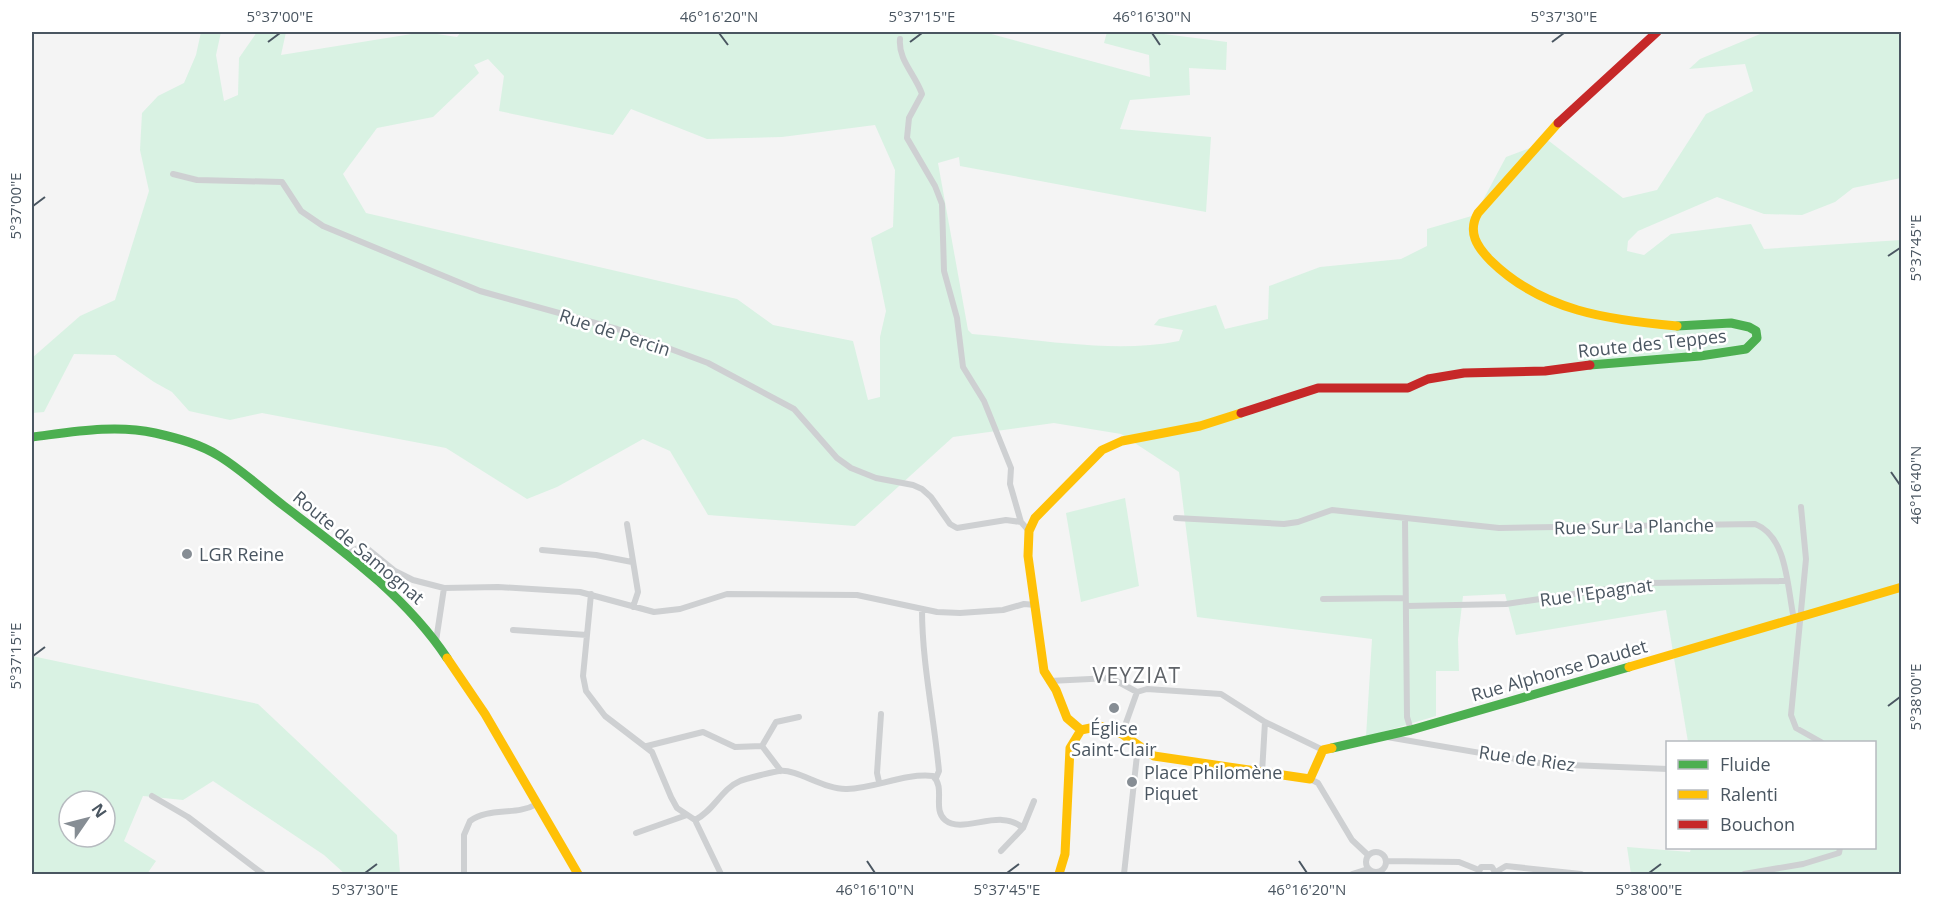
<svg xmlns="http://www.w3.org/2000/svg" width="1933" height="906" font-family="'Open Sans',sans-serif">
  <rect width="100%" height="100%" fill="#f4f4f4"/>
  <path fill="#d9f2e3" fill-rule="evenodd" d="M201,32H221L216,55L224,101L238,95L239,58L257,32H286L281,55L424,32L457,37L461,32H984L1150,77L1149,55L1104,43L1107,32H1148L1227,42L1226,70L1189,68L1190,95L1130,100L1120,129L1211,137L1206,212L960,166L959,157L938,163L968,330L972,334C1037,339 1114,354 1179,341L1183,330L1154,325L1159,319L1216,305L1225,329L1268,319L1269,286L1320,267L1401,259L1427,246V229L1475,215L1506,157L1549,141L1623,198L1657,190L1706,114L1753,91L1745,64L1689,69L1700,59L1765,32H1901V178L1853,188L1835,202L1802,215L1764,214L1717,197L1638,231L1628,241L1627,251L1644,255L1671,234L1751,224L1764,249L1901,240V874H1631L1627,847L1690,852L1691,848H1874V742H1688L1666,610L1516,635L1505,594L1463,596L1458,639L1459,671H1436V716L1366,737L1372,639L1197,617L1179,472L1121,434L1054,423L953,437L855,526L708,515L670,451L643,439L557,487L527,499L446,448L262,413L230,420L189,411L172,392L154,382L115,355L74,354L44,412L32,413V358L80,316L115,300L149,191L140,150L142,113L158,96L184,83L196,55ZM488,59L504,76L499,111L613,135L631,109L707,139L782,137L875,125L895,170L893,227L871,238L886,311L880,337V397L868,400L853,341L773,325L737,299L366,213L343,174L377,128L433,117L479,73L474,65Z
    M1125,498L1139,586L1081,602L1066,513Z
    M32,656L258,704L397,835L400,874H345L324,855L213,781L183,800L143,796L124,841L156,861L147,874H32ZM69,801H105V837H69Z"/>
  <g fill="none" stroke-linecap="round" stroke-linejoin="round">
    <path stroke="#ced0d2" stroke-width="6" d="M900,39C898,60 915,74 922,94L909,118L907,138L935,186L942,204L944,271L957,318L963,367L984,401L1011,468L1010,484L1021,522
      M173,174L197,180L282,182L301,211L323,226L480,291L617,329L708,363L794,409L837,458L851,468L876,478L913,485L922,489L931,497L950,524L957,528L1006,520L1021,522L1029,531
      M1801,507L1806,559L1791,715L1796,728L1821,742
      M1176,518L1284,524L1298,522L1332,510L1499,528L1755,524C1788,537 1787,588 1794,619
      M1405,520L1407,717L1411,730
      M627,524L638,592L633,607
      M542,550L596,555L632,562
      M347,554L363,545L395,571L413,580L444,588L498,587L580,592L654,612L680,609L727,594L857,595L937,612L960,613L1003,610L1024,604L1036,605
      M591,594L583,676L586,691L605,716L652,752L671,797L677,808L695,820L721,874
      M1323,599L1405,598
      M1406,606L1506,604L1649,583L1786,581
      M922,609C922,663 934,717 939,771L936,778
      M513,630L587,635
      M436,641L444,588
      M1049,681L1111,678L1137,692
      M1137,692L1147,689L1221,694L1265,722L1323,750
      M1122,734L1137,692
      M1387,737L1545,764L1668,769
      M647,746L703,732L735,747L762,746L781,771
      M762,746L776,722L799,717
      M1262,773L1265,722
      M1310,779L1318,783L1352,840L1368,855
      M879,782L877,773L881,714
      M152,796L188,817L263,874
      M695,820C714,811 721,789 740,781C744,779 776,771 780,771C797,769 825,790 847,789C876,788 904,773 933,776C946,788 932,809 945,820C963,835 1000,807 1023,828
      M636,833L687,815
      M1001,851L1023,828L1034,801
      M1366 862a10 10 0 1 1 20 0a10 10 0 1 1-20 0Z
      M1387,861L1459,862L1479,870
      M1496,872L1506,866L1581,874
      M464,874V835L470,821C489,807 516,816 537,804
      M1124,874L1138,746
      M1352,874L1368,869
      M1478,874L1481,867H1492L1496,874
      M1744,874L1803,864L1839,853L1840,848"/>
    <path stroke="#4caf50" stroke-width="9" d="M1590,365L1700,356L1746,349L1757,338L1756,331L1749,327L1731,323L1677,326
      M32,437C72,432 115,424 155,433C177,438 200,444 219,456C242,470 263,490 284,506C343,551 405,595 447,658
      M1332,748L1411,730L1629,667"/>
    <path stroke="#ffc107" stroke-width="9" d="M1558,123L1478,213C1467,232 1477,247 1491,261C1542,311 1609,320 1677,326
      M447,658L485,714L578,874
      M1629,667L1902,587
      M1081,730L1067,718L1056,690L1044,671L1028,556L1029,531L1035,518L1102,450L1122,441L1200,426L1241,413
      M1059,874L1065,854L1070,748L1081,730L1100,726L1122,734L1154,756L1310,779L1323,750L1332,748"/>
    <path stroke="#c62828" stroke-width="9" d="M1558,123L1657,32
      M1241,413L1318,388H1408L1428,379L1464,373L1545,371L1590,365"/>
  </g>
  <path fill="none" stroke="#4a5661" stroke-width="2" d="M719,33L728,45M1152,33L1160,45M268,42L280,33M910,42L922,33M1552,42L1564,33M33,206L45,197M1888,256L1900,248M1891,472L1900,485M33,656L45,647M1888,706L1900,697M867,861L875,873M1299,861L1307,873M365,873L377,864M1007,873L1019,864M1649,873L1661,864"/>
  <g fill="#868d94" stroke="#fff" stroke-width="2">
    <circle cx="187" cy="554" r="6"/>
    <circle cx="1114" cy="708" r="6"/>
    <circle cx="1132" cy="782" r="6"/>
  </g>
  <g text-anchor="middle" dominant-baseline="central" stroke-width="5" stroke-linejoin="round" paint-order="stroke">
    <g font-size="18" fill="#4a5661" stroke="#fff">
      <text transform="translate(615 332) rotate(18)">Rue de Percin</text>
      <text transform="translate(1652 343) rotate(-6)">Route des Teppes</text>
      <text transform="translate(1634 526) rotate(-1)">Rue Sur La Planche</text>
      <text transform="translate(359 547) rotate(40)">Route de Samognat</text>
      <text transform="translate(1596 592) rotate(-8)">Rue l'Epagnat</text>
      <text transform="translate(1559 670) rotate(-16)">Rue Alphonse Daudet</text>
      <text transform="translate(1527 758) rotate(8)">Rue de Riez</text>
    </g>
    <g font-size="18" fill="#4a5661" stroke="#fff" text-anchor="start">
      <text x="199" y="554">LGR Reine</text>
      <text x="1114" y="728" text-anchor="middle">Église<tspan x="1114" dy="21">Saint-Clair</tspan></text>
      <text x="1144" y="772">Place Philomène<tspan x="1144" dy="21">Piquet</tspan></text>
    </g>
    <g font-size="21" letter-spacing="1.5" fill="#5f6368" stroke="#fff">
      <text x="1137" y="675">VEYZIAT</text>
    </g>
  </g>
  <rect width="1933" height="906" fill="none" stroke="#ffffff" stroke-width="66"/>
  <rect x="1666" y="741" width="210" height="108" fill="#ffffff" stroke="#b7bbc0" stroke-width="1.5"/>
  <rect x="1678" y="760" width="30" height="9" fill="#4caf50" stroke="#b7bbc0" stroke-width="1.5"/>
  <text x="1720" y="771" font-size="18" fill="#4a5661">Fluide</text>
  <rect x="1678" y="790" width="30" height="9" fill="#ffc107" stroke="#b7bbc0" stroke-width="1.5"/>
  <text x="1720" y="801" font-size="18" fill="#4a5661">Ralenti</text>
  <rect x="1678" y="820" width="30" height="9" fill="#c62828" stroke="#b7bbc0" stroke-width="1.5"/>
  <text x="1720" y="831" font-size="18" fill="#4a5661">Bouchon</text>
  <g transform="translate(87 819) rotate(55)"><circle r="28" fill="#ffffff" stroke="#b7bbc0" stroke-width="1.5"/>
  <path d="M0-4.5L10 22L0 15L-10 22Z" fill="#868d94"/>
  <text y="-9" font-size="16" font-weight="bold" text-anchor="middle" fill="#4a5661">N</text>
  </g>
  <rect x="33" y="33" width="1867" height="840" fill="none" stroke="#4a5661" stroke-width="2"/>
  <g font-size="15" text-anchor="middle" fill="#4a5661">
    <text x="280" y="22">5°37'00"E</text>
    <text x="719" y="22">46°16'20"N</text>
    <text x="922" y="22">5°37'15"E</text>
    <text x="1152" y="22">46°16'30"N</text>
    <text x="1564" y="22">5°37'30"E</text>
    <text transform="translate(16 206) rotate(-90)" y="5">5°37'00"E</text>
    <text transform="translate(1916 248) rotate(-90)" y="5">5°37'45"E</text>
    <text transform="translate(1916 485) rotate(-90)" y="5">46°16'40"N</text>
    <text transform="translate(16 656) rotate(-90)" y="5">5°37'15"E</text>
    <text transform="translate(1916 697) rotate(-90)" y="5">5°38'00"E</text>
    <text x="365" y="895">5°37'30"E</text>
    <text x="875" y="895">46°16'10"N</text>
    <text x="1007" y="895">5°37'45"E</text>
    <text x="1307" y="895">46°16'20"N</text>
    <text x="1649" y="895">5°38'00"E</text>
  </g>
</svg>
